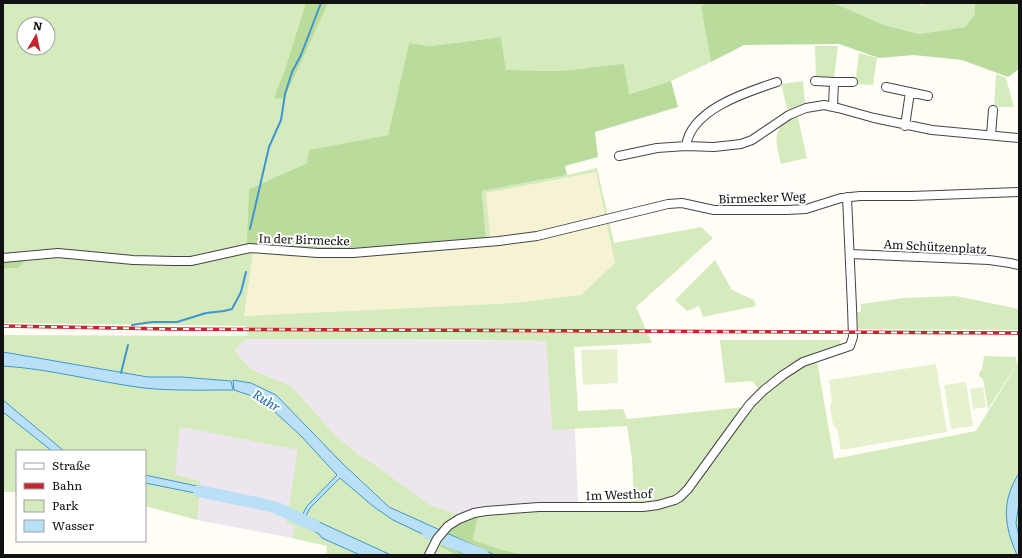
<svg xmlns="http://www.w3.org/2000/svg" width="1022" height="558" font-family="Literata,serif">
  <rect width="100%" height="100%" fill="#fffdf5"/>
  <path fill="#eee6ef" d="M249,339L546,341L552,429H575L578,503L531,504L479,507L456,514L428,504L374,464L359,455L335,435L296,391L287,384L253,370L242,360L235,350L243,341Z
    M180,427L299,450L286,523L295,526L292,538L197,520L200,494L215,496L216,490L200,486V481L174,474Z"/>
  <path fill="#f6f3d4" d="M596,171L615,263L581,295L513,303L244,316L253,253L325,257H358L490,246L485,193Z"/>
  <path fill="#d5ebbd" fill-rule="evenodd" d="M3,3H712L702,5L711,62L671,81L628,94L624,65L560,71L506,70L501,37L431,46L409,43L388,135L310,150L307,163L249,189L486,239L482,191L567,175L597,168L614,243L701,227L713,238L636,307L652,343L574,347L578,411L623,409L627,419L754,406L773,386L797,370L817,361L834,459L976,431L1019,361V555H525L499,549L473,540L478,518L440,547L457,555H326L327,546L292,538L295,526L286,523L298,450L180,427L175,474L200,481V486L145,475V451H64L3,400V366C51,369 97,382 145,388C174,391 203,390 233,390L231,381L182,377H148L3,352V335L248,336L246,326L3,323V269L18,268L3,259ZM24,24H48V48H24ZM596,172L615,263L581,295L513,303L244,316L253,253L325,257H358L491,246L486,193ZM249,339L475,340L546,341L552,430L627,426L632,459L634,501L531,504L479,507L456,514L428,504L374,464L359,455L335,435L296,391L287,384L253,370L242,360L235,350L243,341Z
    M834,3H918L921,5L927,3H975V14L965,27L919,34L884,25Z
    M815,46H838L834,78L816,77Z
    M859,53L877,58L873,85L855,84Z
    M996,74L1006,78L1014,107H994Z
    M803,81L805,104L788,112L781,84Z
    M797,114L807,158L781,164C775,138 771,129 797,114Z
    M715,260L732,290L754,300L756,306L703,317L699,306L687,311L675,300Z
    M956,296L1019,309V330L858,329L857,312H861V304L903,298Z
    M720,340H841L840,345L816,352L786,366L758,388L752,381L725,383Z
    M984,356L1016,357L1017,364L988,409L983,379L979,376V373L982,369Z
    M3,412L52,451H17V492H3Z
    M145,483L200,494L197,520L145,506Z"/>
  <path fill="#b9dc9c" d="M306,3H328L284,99L274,98L285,70Z
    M712,3H834L884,25L919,34L965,27L975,14V3H1019V69L1008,77L962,60L914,55L879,58L839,44L744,45L711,62L701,5Z
    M501,37L506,70L560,71L624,64L629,94L671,81L678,107L595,132L598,157L565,166L567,175L482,191L486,239L347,250L247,245L249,189L307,163L309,150L388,135L409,43L431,46Z
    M28,257L18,268L3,269V259Z
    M478,517L473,540L499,549L525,555H495L449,534L444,544L466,555H457L440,547L448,532L461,523Z"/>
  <path fill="#e6f2cf" d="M617,349L618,383L583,385L581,350Z
    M936,364L947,432L841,450L837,429L833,425L830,406L832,401L829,380Z
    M966,382L973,426L951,429L944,385Z
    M983,387L986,407L973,409L970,389Z"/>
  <path fill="#b9e0f7" stroke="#3f96cf" d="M3,352L148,377H182L231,381L233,390C203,390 174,391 144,388C97,382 51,369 3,366Z
    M233,380L251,383L276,395L342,463L389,507L440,530L435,540L393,520L374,507L340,478L310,508L306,516L391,555H360L322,538L319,534L298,523L307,506L337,475L301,436L275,412L255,397L234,390Z
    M3,400L64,451H52L3,412Z
    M1019,473V503L1016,523L1019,536V555H1017C1004,525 1001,502 1019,473Z
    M145,475L216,490L215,496L200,494L145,483Z
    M449,534L495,555H466L444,544Z"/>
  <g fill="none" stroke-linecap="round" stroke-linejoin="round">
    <path stroke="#3f96cf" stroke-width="2" d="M250,229L269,147L281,120L285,94L292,72L301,55L321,3
      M132,325L152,322H177L206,313L224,311L232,309L241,292L246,272
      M121,373L128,345"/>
    <path stroke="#b9e0f7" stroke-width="12" d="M199,491L262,504L277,508L315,526
      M428,533L483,555"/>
    <defs>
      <path id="minor" d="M815,81L834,82L833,106
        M834,82H853
        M886,87L928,96
        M905,126L910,92
        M991,135L993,110
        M686,146C691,109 747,92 777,82
        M619,156L657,148L686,146L714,147L741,144L752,140L789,115L806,108L824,105L838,108L874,118L932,130L1019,138
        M850,254L989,260L1010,263L1019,265
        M3,258L58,253L133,260L173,261H191L250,248L318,253H353L499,241L537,236L668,204L682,203L714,210H787L806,209L841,198L860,196H912L1019,192
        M429,555L437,539L448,526L459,519L474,513L486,511L539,507H643L658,505L675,500L680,497L688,489L733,427L750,404L764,390L783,375L803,362L850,346L853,337L852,307L847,197"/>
    </defs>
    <use href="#minor" stroke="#444" stroke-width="10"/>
    <use href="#minor" stroke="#fff" stroke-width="8"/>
    <defs>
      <path id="rail" d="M3,326L170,329L1019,333"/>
    </defs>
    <use href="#rail" stroke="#c4262e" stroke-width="3.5"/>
    <use href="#rail" stroke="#fff" stroke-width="2" stroke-dasharray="6" stroke-linecap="butt"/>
  </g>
  <g text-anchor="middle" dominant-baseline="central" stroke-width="4" stroke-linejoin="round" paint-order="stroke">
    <g font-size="12" fill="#111" stroke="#fff">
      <text transform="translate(762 197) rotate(-2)">Birmecker Weg</text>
      <text transform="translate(304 239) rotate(2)">In der Birmecke</text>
      <text transform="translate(935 246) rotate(3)">Am Schützenplatz</text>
      <text transform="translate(619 494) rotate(-2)">Im Westhof</text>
    </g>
    <g font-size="13" font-style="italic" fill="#1768a6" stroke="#fff">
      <text transform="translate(267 400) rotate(32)">Ruhr</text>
    </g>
  </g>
  <rect width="1022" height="558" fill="none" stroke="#111111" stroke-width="8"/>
  <rect x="16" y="450" width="130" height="92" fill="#ffffff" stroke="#a0a0a0"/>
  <rect x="24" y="463" width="20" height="6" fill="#ffffff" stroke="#a0a0a0"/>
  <text x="52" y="470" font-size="12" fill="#111111">Straße</text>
  <rect x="24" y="483" width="20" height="6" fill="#c4262e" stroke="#a0a0a0"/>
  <text x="52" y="490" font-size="12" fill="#111111">Bahn</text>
  <rect x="24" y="500" width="20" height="12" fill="#d5ebbd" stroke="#a0a0a0"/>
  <text x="52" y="510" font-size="12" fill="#111111">Park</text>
  <rect x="24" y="520" width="20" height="12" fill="#b9e0f7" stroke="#a0a0a0"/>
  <text x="52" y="530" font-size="12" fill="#111111">Wasser</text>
  <g transform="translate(36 36) rotate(9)"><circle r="19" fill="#ffffff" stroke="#a0a0a0"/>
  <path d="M0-3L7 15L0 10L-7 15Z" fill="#c4262e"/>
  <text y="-6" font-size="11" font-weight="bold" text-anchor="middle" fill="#111111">N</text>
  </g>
</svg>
